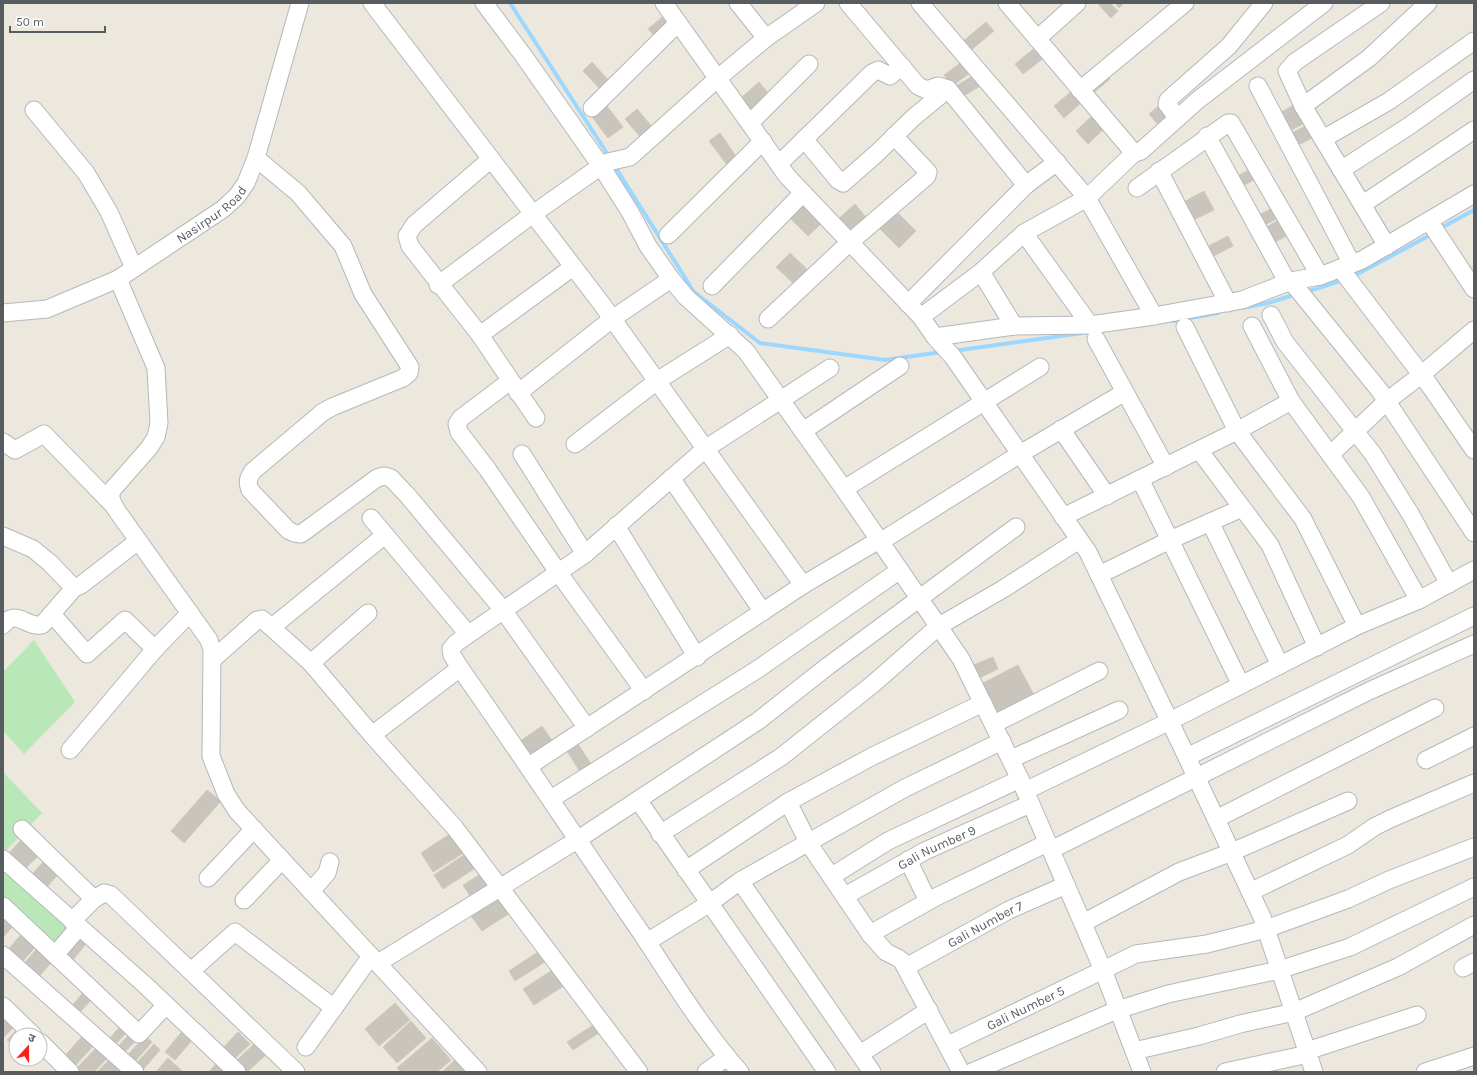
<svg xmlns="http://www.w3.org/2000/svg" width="1477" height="1075" font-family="Karla,'Noto Sans Devanagari',sans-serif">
  <rect width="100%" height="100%" fill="#ece8de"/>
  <path fill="#b9e7b7" d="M34,640L75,702L24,754L3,731V672Z
    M3,772L42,813L3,854Z
    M3,864L76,927L54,953L3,902Z"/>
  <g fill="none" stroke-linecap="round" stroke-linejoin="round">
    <path stroke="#9bd7ff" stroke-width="4" d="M510,3L610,158
      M614,165L694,292L760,343L885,360L942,352
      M1439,229L1474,210
      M1352,277L1432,234
      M1306,292L1343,280
      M1242,308L1268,303L1297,294
      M1173,321L1218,313
      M953,351L1083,333"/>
  </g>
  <path fill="#c9c5bd" stroke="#d1cabc" d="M1097,3H1110L1118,11L1111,18Z
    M1115,3H1124L1119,8Z
    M667,13L675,22L656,38L648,29Z
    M986,22L994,31L970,51L962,42Z
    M1037,46L1045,57L1023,74L1015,64Z
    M966,59L974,70L952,86L944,75Z
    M592,62L609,81L600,89L583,71Z
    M1103,72L1110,79L1091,95L1085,88Z
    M976,74L982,85L958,99L951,89Z
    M759,82L769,94L751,110L741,98Z
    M1073,90L1083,101L1064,118L1054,106Z
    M1301,101L1311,120L1285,133L1276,115Z
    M1162,103L1175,118L1162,129L1149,114Z
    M607,106L623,127L608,138L592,117Z
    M637,109L654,129L642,139L625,119Z
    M1095,113L1107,126L1088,144L1076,131Z
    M1313,122L1319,134L1293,148L1286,136Z
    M720,133L738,159L728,166L709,141Z
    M1256,166L1261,176L1239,188L1234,178Z
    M1204,191L1214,210L1189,222L1180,204Z
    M804,199L825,220L808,236L787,215Z
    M855,204L870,222L850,238L836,221Z
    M1278,205L1284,215L1261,227L1255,217Z
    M893,208L916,231L899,248L876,225Z
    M1284,217L1293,232L1272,244L1263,229Z
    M1228,236L1233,246L1208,259L1203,249Z
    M790,253L810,272L796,286L776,267Z
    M993,657L998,669L977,679L971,666Z
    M1018,665L1034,695L996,716L979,685Z
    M542,726L553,742L532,757L520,741Z
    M576,741L595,770L584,778L565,748Z
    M207,790L221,801L184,843L171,831Z
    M453,832L465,852L433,872L421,853Z
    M23,838L40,854L24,870L7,855Z
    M467,853L477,867L443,889L434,875Z
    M47,858L61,871L47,887L32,874Z
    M482,873L491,887L472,899L463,885Z
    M500,897L510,913L482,931L471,916Z
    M8,914L17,922L3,937V919Z
    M25,930L39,943L20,964L6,952Z
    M78,932L89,940L69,965L59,956Z
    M40,945L55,958L37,979L22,966Z
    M541,950L548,960L515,981L509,971Z
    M554,969L565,985L534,1005L523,989Z
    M88,987L96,994L76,1017L68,1010Z
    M395,1003L410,1020L379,1046L365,1029Z
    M3,1016L18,1023L3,1038Z
    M411,1021L426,1038L397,1063L383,1047Z
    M598,1022L603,1030L573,1050L567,1042Z
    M123,1023L130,1029L111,1049L105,1044Z
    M21,1025L32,1035H16V1048L7,1040Z
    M184,1029L194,1038L175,1060L165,1052Z
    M133,1030L140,1036L120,1057L114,1051Z
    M238,1032L250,1044L230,1063L219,1052Z
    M85,1033L96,1043L72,1069L62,1059Z
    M145,1036L152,1042L133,1064L125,1058Z
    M432,1038L451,1060L437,1072H401L397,1068Z
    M154,1044L160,1050L141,1072L134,1066Z
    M254,1044L266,1055L247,1072L236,1061Z
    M99,1045L110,1055L94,1072H77L75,1070Z
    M114,1055L124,1066L118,1072H97Z
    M168,1058L182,1071L181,1072H156Z
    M219,1060L225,1072H209Z
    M455,1060L466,1072H442Z"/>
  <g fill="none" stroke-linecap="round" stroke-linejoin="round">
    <defs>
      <g id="minor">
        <path d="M372,3L601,303L803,585"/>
        <path d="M484,3L523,55L601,166L630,212L648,246L671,279L686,297L746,351L844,489L961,659L1020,779L1103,970L1142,1072"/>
        <path d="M664,3L787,176L921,317L935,337L953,357L1088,552L1183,749L1262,917L1314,1072"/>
        <path d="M738,3L766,38"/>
        <path d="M848,3L918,86L927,90L938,86L948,89L1026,185L1057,162"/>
        <path d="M920,3L1087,198L1154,316"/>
        <path d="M1007,3L1134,153L1141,151L1198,100L1324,3"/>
        <path d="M1381,3L1295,62L1287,71L1303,106L1387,246"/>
        <path d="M1037,39L1077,3"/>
        <path d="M1258,86L1352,264"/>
        <path d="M1080,90L1185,3"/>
        <path d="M1303,106L1369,58L1428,3"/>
        <path d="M592,108L678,23"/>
        <path d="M34,110L86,173L109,212L134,268"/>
        <path d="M1177,117L1167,104L1168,100L1229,46L1264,3"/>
        <path d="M750,123L809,64"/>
        <path d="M1207,136L1288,283"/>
        <path d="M804,139L838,180L843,183L876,154L914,117L948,89"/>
        <path d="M1323,139L1389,101L1474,41"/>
        <path d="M256,158L298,193L343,246L363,294L410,367L409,373L403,378L332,407L323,412L253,471C248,478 247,482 250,490L288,530L294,533L301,534L377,478L384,476L391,478L408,496L503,610L587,728"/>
        <path d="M491,159L414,225L407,236L410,246L480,335L536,418"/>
        <path d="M779,164L872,73L878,70L890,76L902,66"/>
        <path d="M1341,170L1409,126L1474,80"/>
        <path d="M1159,171L1228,303"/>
        <path d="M1137,188L1228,123H1231L1320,276"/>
        <path d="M1363,204L1474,130"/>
        <path d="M1429,221L1474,289"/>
        <path d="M1024,233L1090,325"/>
        <path d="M668,235L763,141"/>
        <path d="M1340,268L1430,386L1474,450"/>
        <path d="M981,272L1014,326"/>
        <path d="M118,279L156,368L159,423L156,437L149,448L113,489L110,496L115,508L209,640L212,650L211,756L226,794L237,811L478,1072"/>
        <path d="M1291,281L1380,391L1474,533"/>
        <path d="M438,285L533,214L601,166L608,162L630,157L718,78L766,38L816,3"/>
        <path d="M712,286L803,193"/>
        <path d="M908,304L1026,185"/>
        <path id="s1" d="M3,313L47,309L118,279L223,209L237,196L246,183L256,158L300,3"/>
        <path d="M1271,315L1285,342L1373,454L1411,515L1449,584"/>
        <path d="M921,317L981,272L1024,233L1087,198L1134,153"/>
        <path d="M768,319L849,243L927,176L928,172L894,136"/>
        <path d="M1252,326L1291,401L1361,497L1419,600L1474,570"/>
        <path d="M1185,327L1237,431L1303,519L1357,626L1419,600"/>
        <path d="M480,335L573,267"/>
        <path d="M935,337L1014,326L1090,325L1154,316L1242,300L1291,281L1320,276L1362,260L1474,194"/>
        <path d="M1096,339L1166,467"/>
        <path d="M510,381L461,418L457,424L459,432L488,470L558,572L644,691"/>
        <path d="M518,393L612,319L671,279"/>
        <path d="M1061,429L1107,496"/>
        <path d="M803,431L900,366"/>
        <path d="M3,442L15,450L44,434L115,507"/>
        <path d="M575,444L657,381L730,335"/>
        <path d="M1199,450L1270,545L1317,647"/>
        <path d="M522,454L585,554"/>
        <path d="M1330,455L1387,401L1421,375L1474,330"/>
        <path d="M671,478L763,612"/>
        <path d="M1140,479L1241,685"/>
        <path d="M844,489L1040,367"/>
        <path d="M1063,517L1237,431L1291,401"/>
        <path d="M371,518L468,634"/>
        <path d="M1210,522L1280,665"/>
        <path d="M616,526L697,657"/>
        <path d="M3,536L33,549L50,563L74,588L81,585L138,541"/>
        <path d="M1099,575L1170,540L1242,508"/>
        <path d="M52,614L87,654L125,620L155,649"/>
        <path d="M3,625C17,608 26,628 42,625L74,588"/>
        <path d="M272,627L385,535"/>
        <path d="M212,660L257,620L262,619L311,663L372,735L455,828L639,1072"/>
        <path d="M311,663L368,613"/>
        <path d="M994,724L1099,671"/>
        <path d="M372,735L460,668"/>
        <path d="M70,750L155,649L190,613"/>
        <path d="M1187,757L1474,616"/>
        <path d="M1011,759L1119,710"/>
        <path d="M1426,760L1474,736"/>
        <path d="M529,766L803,585L879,540L880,542L1020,454L1125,392"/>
        <path d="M1025,791L1170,721L1357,626"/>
        <path d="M551,799L758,669L900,570"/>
        <path d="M638,800L827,1072"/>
        <path d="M1216,819L1435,708"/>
        <path d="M22,829L94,899"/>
        <path d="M660,834L781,757L873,684L939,626L1003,589L1079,540"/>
        <path d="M1051,850L1369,691L1474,644"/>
        <path d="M3,859L144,984L237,1072"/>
        <path d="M908,860L928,901"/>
        <path d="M686,870L788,802"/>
        <path d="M832,876L888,841L1020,779"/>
        <path d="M208,878L254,829"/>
        <path d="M311,891L327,873L330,862"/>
        <path d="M1250,892L1348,845L1374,827L1390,819L1474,783"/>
        <path id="s2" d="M845,896L925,851L1030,804"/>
        <path d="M244,900L282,860"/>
        <path d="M3,906L139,1034L166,1005"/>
        <path d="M72,921L94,899L104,893L111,895L296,1072"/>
        <path d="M1083,923L1179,872L1232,852L1348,801"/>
        <path d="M870,934L936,897L1047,843"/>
        <path d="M647,942L710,903L740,881"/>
        <path d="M3,955L135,1072"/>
        <path d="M55,955L79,927"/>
        <path d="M378,963L577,840L758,721L828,666L1016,527"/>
        <path id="s3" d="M906,967L1009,910L1066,885"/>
        <path d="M1463,968L1474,962"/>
        <path d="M191,971L235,932L334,1008"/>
        <path d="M3,1006L33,1035"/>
        <path d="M40,1042L70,1072"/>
        <path id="s4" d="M948,1045L1136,954L1207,944L1266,929L1348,899L1389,880L1474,847"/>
        <path d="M306,1047L371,956"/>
        <path d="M1134,1051L1199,1036L1240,1024L1294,1012L1398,967L1474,925"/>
        <path d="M1307,1051L1417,1015"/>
        <path d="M860,1054L929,1010"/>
        <path d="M706,1072L727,1057"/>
        <path d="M740,1072C703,1030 673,981 642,934C581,846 522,756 460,668L452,655L451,649L456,643L585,554L705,449L830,368"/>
        <path d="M872,1072L740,881L905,788L1002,741"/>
        <path d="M961,1072L902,961L898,958L886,952L870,934L809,844L788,802L873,756L983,703"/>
        <path d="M972,1072L1117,1010L1168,994L1279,970L1350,947L1474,887"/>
        <path d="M1225,1072L1308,1054"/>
        <path d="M1425,1072L1474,1056"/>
      </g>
    </defs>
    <use href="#minor" stroke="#b4b7bd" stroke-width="19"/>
    <use href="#minor" stroke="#fff" stroke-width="17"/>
  </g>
  <g text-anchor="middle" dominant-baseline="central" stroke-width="3" stroke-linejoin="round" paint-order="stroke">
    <g font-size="13" fill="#575c61" stroke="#fff">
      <text stroke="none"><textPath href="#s1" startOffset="235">Nasirpur Road</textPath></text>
      <text stroke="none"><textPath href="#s2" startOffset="104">Gali Number 9</textPath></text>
      <text stroke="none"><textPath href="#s3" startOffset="90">Gali Number 7</textPath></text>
      <text stroke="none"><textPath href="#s4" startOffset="86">Gali Number 5</textPath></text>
    </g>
  </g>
  <rect width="1477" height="1075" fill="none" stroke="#575c61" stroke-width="8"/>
  <g transform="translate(28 1047) rotate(21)"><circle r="19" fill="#ffffff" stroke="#bcbec0"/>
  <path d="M0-3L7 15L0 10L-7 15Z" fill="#f72219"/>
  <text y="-6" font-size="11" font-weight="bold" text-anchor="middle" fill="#575c61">उ</text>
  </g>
  <path d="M10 26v6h95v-6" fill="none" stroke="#575c61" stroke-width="2"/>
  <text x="16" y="26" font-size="12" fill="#575c61" stroke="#ffffff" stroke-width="3" paint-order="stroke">50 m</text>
</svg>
